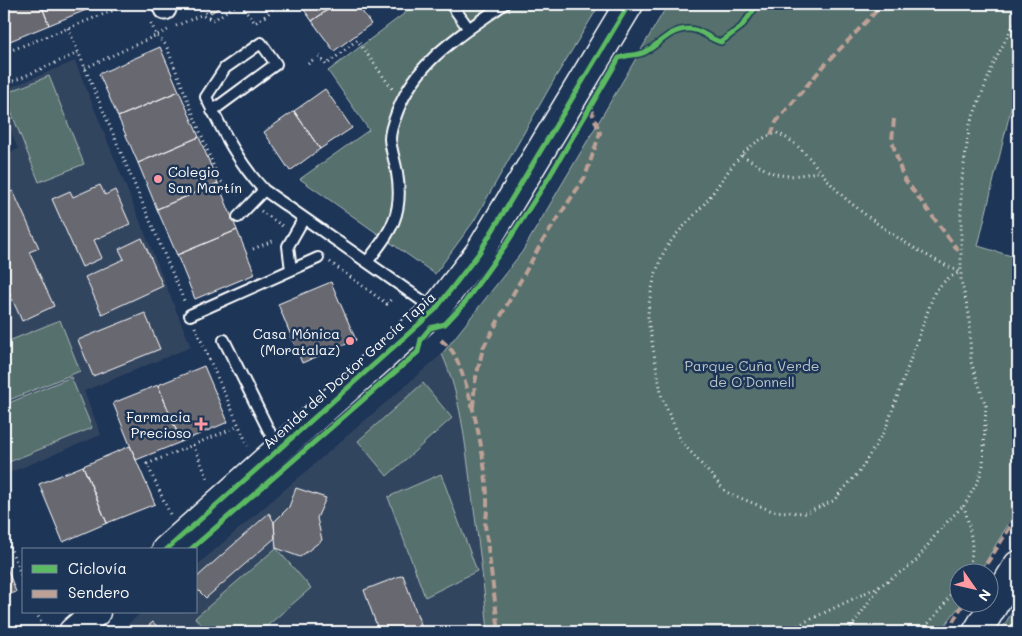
<svg xmlns="http://www.w3.org/2000/svg" width="1022" height="636" font-family="Mali,sans-serif">
  <rect width="100%" height="100%" fill="#1d3557"/>
  <filter id="ink" filterUnits="userSpaceOnUse"><feTurbulence type="fractalNoise" baseFrequency=".02" numOctaves="2"/><feDisplacementMap in="SourceGraphic" scale="10" xChannelSelector="R" yChannelSelector="G"/><feConvolveMatrix kernelMatrix="1 2 1 2 8 2 1 2 1" color-interpolation-filters="sRGB"/></filter>
  <g filter="url(#ink)">
    <path fill="#33445f" d="M75,61L191,347L84,391L101,435L4,475V155L18,149L4,114V90Z
      M442,354L454,381L462,414L483,571L488,632H119L142,612H196V566Z"/>
    <path fill="#556f6d" stroke="#aab7b6" d="M417,4H442L451,15L466,4H600L555,78L474,221L435,274L300,179L369,130L328,71Z
      M668,4H1018V79L978,246L1018,258V508L979,573L960,574L961,604L940,632H488C484,584 478,536 471,488C465,442 461,397 442,354L522,252Z
      M49,76L84,164L39,182L4,94Z
      M60,320L80,371L4,402V343Z
      M71,377L92,428L4,464V405Z
      M423,383L452,418L387,476L358,441Z
      M441,474L477,571L425,597L388,497Z
      M276,548L311,588L260,632H208L195,618Z
      M1018,602V632H1000Z"/>
    <path fill="#676771" stroke="#fff" d="M4,4H41L49,25L5,43Z
      M41,4H90L91,8L49,25Z
      M205,4H224L211,13Z
      M300,4H336L312,21Z
      M336,4H357L371,24L334,51L312,21Z
      M160,47L179,91L118,117L99,74Z
      M325,89L352,128L320,149L294,111Z
      M179,91L199,137L138,163L118,117Z
      M294,111L320,149L290,171L264,132Z
      M199,137L218,183L157,209L138,163Z
      M218,183L237,230L177,255L157,209Z
      M100,185L105,195L115,190L130,224L94,240L102,258L82,267L52,199L70,191L73,197Z
      M13,191L39,248L29,252L54,306L22,321L4,281V195Z
      M237,230L255,274L195,299L177,255Z
      M142,238L163,286L102,314L85,277L124,259L119,249Z
      M331,282L356,340L302,363L278,304Z
      M145,313L160,349L93,376L78,340Z
      M204,366L228,422L181,442L158,385Z
      M158,385L181,442L136,460L113,403Z
      M130,446L155,504L107,523L83,466Z
      M83,466L107,523L63,542L39,484Z
      M296,488L326,498L317,518L322,540L300,557L276,548L275,538L274,522L289,507Z
      M269,513L274,522L275,538L206,598L196,588V578Z
      M4,560L16,592L4,597Z
      M403,575L423,631L379,632L364,590Z
      M153,622L162,632H141Z"/>
    <g fill="none" stroke-linecap="round" stroke-linejoin="round">
      <defs>
        <path id="lane" d="M451,4L469,29
          M212,111L276,64L261,43L225,68L206,97C222,130 239,164 264,190L434,309
          M238,217L264,190
          M367,262C391,231 404,214 397,173C395,161 391,150 390,139C390,129 395,118 398,110C418,59 462,34 504,4
          M291,270L288,246L304,218
          M190,315L318,258
          M224,340L278,449"/>
        <path id="street" d="M163,4L165,9"/>
        <path id="secondary" d="M166,550L435,310L479,253L629,4
          M73,632L96,612"/>
        <path id="highway" d="M977,632L1018,565"/>
      </defs>
      <use href="#lane" stroke="#fff" stroke-width="14"/>
      <use href="#street" stroke="#fff" stroke-width="25"/>
      <use href="#secondary" stroke="#fff" stroke-width="31"/>
      <use href="#highway" stroke="#fff" stroke-width="31"/>
      <path stroke="#fff" stroke-width="3" stroke-dasharray="1 4" stroke-linecap="butt" d="M200,4L210,18
        M241,4L255,23L268,14L277,4
        M151,23L156,35L166,45L219,180L240,195
        M176,26L201,15L214,20L237,4
        M68,28L185,303
        M4,53L130,4
        M319,56L326,65L357,40L393,90
        M308,64L314,59
        M85,68L170,29
        M4,79L11,82L78,53
        M777,133C807,146 821,177 845,198C880,228 918,253 960,272L947,279L935,291L886,428L859,472L833,501L805,513L772,511L726,492L681,441L662,398L648,320C647,303 657,261 667,247C677,231 693,218 705,203C726,177 742,142 777,133Z
        M742,155C776,177 780,180 821,171
        M261,211L285,228
        M253,249L275,240
        M330,262L387,304L393,297
        M195,327L248,446
        M193,445L208,479
        M170,514L147,464L239,426
        M4,532L24,582
        M964,574C979,556 969,526 964,506L979,479L983,465L986,406L971,362L969,314L961,280V185L970,124L994,63L1011,29L1018,21
        M36,612L44,629
        M784,632L880,586L915,562L941,528L963,506
        M848,632L880,586
        M925,632V627L942,608L960,579"/>
      <use href="#lane" stroke="#1d3557" stroke-width="10"/>
      <use href="#street" stroke="#1d3557" stroke-width="21"/>
      <use href="#secondary" stroke="#1d3557" stroke-width="28"/>
      <use href="#highway" stroke="#1d3557" stroke-width="28"/>
      <path stroke="#bda197" stroke-width="4" stroke-dasharray="8 4" stroke-linecap="butt" d="M894,119L892,141L903,177L960,253
        M771,135L776,122L821,69L883,4
        M441,340C445,344 451,348 454,354C472,390 494,487 485,525L499,632
        M473,407L475,382L483,348L542,242L585,177L600,133L590,107
        M980,574L1018,515
        M947,632L963,604"/>
      <defs>
        <path id="cycleway" d="M166,550L435,310L479,253L629,4
          M190,550L418,352L421,339L430,328L445,324L463,305L507,243L548,179L619,58C629,54 638,56 645,52C660,44 669,29 689,29C701,29 709,39 721,42L741,27L758,4"/>
      </defs>
      <use href="#cycleway" stroke="#1d3557" stroke-width="8"/>
      <use href="#cycleway" stroke="#5cba63" stroke-width="5"/>
    </g>
  </g>
  <g fill="#ff9aa2" stroke="#1d3557" stroke-width="2">
    <circle cx="158" cy="179" r="5"/>
    <circle cx="350" cy="341" r="5"/>
    <path d="M198.5 416.5h5v5h5v5h-5v5h-5v-5h-5v-5h5z"/>
  </g>
  <g text-anchor="middle" dominant-baseline="central" stroke-width="5" stroke-linejoin="round" paint-order="stroke">
    <g font-size="14" fill="#fff" stroke="#1d3557" text-anchor="end">
      <text x="168" y="171" text-anchor="start">Colegio<tspan x="168" dy="16">San Martín</tspan></text>
      <text x="340" y="333">Casa Mónica<tspan x="340" dy="16">(Moratalaz)</tspan></text>
      <text x="191" y="416">Farmacia<tspan x="191" dy="16">Precioso</tspan></text>
    </g>
    <g font-size="14" fill="#bbc5c5" stroke="#1d3557">
      <text x="752" y="365">Parque Cuña Verde<tspan x="752" dy="16">de O'Donnell</tspan></text>
    </g>
    <g font-size="14" fill="#fff" stroke="#1d3557">
      <text transform="translate(349 370) rotate(-42)">Avenida del Doctor García Tapia</text>
    </g>
  </g>
  <rect width="1022" height="636" fill="none" stroke="#1d3557" stroke-width="20"/>
  <rect x="10" y="10" width="1002" height="616" fill="none" stroke="#fff" stroke-width="2" filter="url(#ink)"/>
  <rect x="22" y="548" width="175" height="65" fill="#1d3557" stroke="#77869a"/>
  <rect x="32" y="565" width="25" height="8" fill="#5cba63" stroke="#77869a"/>
  <text x="68" y="574" font-size="15" fill="#ffffff">Ciclovía</text>
  <rect x="32" y="590" width="25" height="8" fill="#bda197" stroke="#77869a"/>
  <text x="68" y="598" font-size="15" fill="#ffffff">Sendero</text>
  <g transform="translate(974 588) rotate(124)"><circle r="24" fill="#1d3557" stroke="#77869a"/>
  <path d="M0-4L9 19L0 12L-9 19Z" fill="#ff9aa2"/>
  <text y="-8" font-size="14" font-weight="bold" text-anchor="middle" fill="#ffffff">N</text>
  </g>
</svg>
